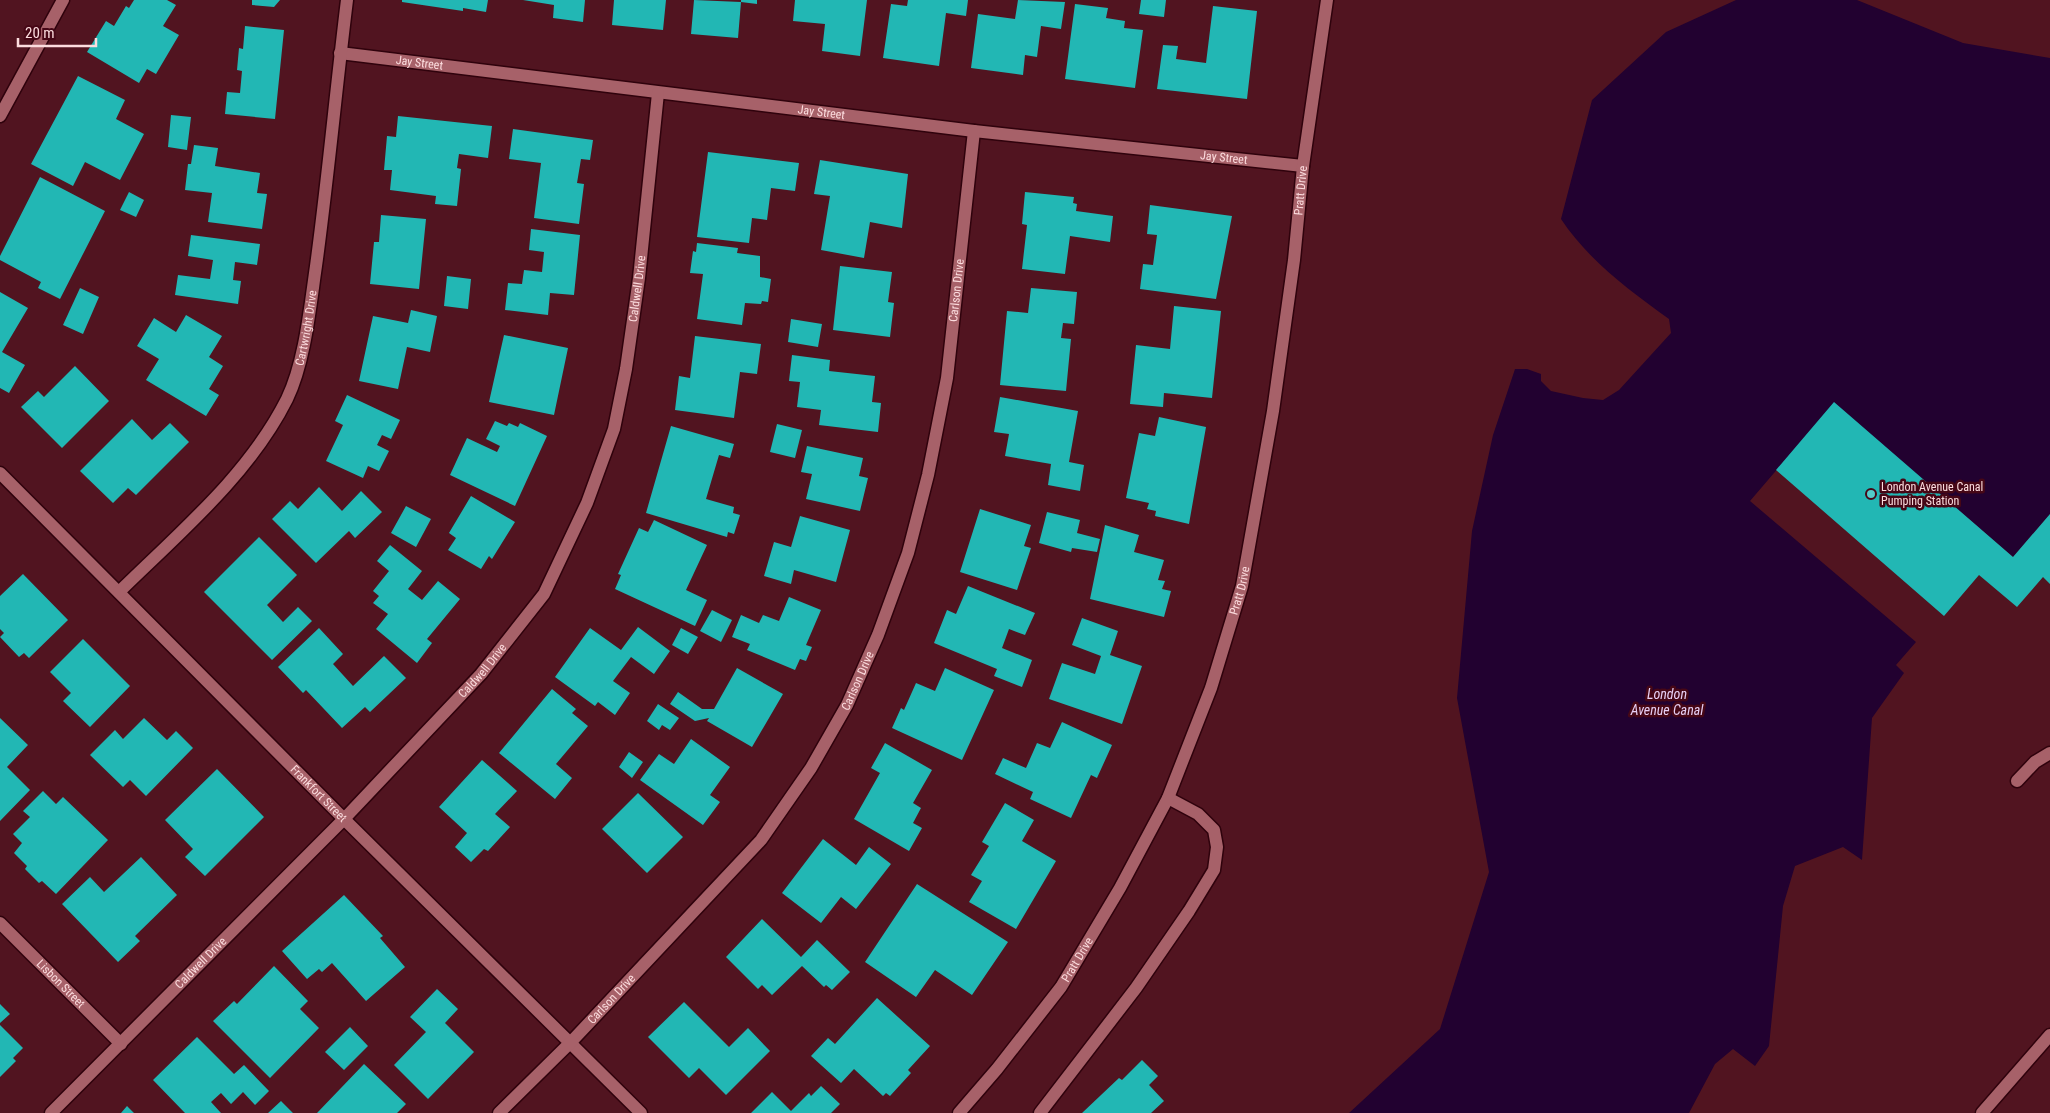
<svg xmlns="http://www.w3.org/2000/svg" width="2050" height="1113" font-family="'Roboto Condensed',sans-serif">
  <rect width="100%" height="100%" fill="#511420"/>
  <path fill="#220130" d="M1736,0H1857L1963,43L2050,58V514L2013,557L1834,403L1750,501L1916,642L1896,665L1904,673L1872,718L1862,860L1843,847L1795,866L1783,906L1769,1046L1755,1066L1733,1049L1715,1064L1689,1113H1349L1440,1029L1489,872L1457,698L1472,531L1493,435L1515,369H1527L1541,374V381L1551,391L1583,398L1603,400L1619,390L1671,333L1669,319C1629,290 1589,261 1561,219L1592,100L1666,32Z"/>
  <path fill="#22b7b4" d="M134,0H167L176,5L163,26L179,35L156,74L147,69L139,83L87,52L106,21L114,26L126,6L129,8Z
    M252,0H280L274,7L252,5Z
    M402,0H488L486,12L463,8V11L402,2Z
    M523,0H585L583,22L553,18L554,5Z
    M614,0H666L663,30L612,25Z
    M694,0L741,2L738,38L691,34Z
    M741,0H757V4L741,2Z
    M795,0H867L860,56L822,51L825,24L793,21Z
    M908,0H968L966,16L946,13L939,66L883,58L891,4L907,6Z
    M1018,0L1065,2L1061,29L1041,26L1037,57L1025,55L1023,75L971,68L978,14L1015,19Z
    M1141,0H1166L1164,17L1139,14Z
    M1075,4L1108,8L1106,18L1125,21L1124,28L1143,30L1135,88L1065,79Z
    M1213,6L1257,11L1247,99L1157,89L1163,45L1178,46L1176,59L1206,63Z
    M245,26L284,30L275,119L225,114L227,92L240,93L242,71L237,70L239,48L243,49Z
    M78,76L125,100L116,119L144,134L120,180L85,162L73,186L31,164Z
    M171,115L191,117L187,150L168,147Z
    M398,116L492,126L488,158L459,154L457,168L461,169L457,206L435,204L436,196L390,190L392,170H384L387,136L396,137Z
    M513,129L593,140L590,160L581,159L577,183L584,184L579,224L534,218L541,163L509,159Z
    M194,145L218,148L215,166L260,173L257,193L267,194L262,229L208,222L212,193L185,190L188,164H191Z
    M708,152L799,163L795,191L771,188L767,220L752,218L749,243L697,237Z
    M820,160L908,174L902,228L870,222L864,258L821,250L830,196L814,194Z
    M40,177L105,211L60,299L38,288L41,282L0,260V256Z
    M129,192L144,200L136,217L120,210Z
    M1025,192L1074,197L1073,203L1077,204L1076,211L1113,216L1110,242L1070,236L1065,274L1022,269L1027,225L1022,224Z
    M1150,205L1232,216L1216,299L1140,289L1143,264L1153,265L1157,235L1147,234Z
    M381,215L426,219L419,289L370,284L374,242H379Z
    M531,229L580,235L574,295L550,293L548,315L505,310L508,283L522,284L524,270L542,272L544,252L529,250Z
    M191,235L260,244L257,265L235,262L233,280L241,281L238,304L175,295L178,275L210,279L213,260L188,256Z
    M697,243L738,248L737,253L760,256V277L771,279L768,302L762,301L761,304L745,303L742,325L697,319L703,274L690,273L693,251L696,252Z
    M840,266L892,272L888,302L894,303L890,337L833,330Z
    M447,276L471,279L468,309L444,306Z
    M80,288L99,297L83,334L63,325Z
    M1031,288L1077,292L1074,324L1063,323L1061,338L1071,339L1066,391L1000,385L1007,311L1028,313Z
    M0,292L28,308L2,352L25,365L9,393L0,388Z
    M1174,306L1221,311L1212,398L1164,393L1163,407L1130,404L1136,345L1170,349Z
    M411,310L437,316L430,352L407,347L398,389L359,381L373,316L408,323Z
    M186,315L222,336L209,357L223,366L209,389L219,395L206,416L146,380L159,359L137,346L154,318L176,332Z
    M791,319L822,324L818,347L788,342Z
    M504,335L568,348L554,415L489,402Z
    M695,336L761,344L757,374L740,372L734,418L675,410L679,376L690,378Z
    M792,355L830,360L829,371L875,376L872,402L881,403L878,432L819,425L821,410L797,407L800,382L789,381Z
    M75,366L109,401L62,448L21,407L38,391L44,397Z
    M347,395L400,420L391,439L382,435L377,445L389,451L379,471L368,466L363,478L326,461L343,425L335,421Z
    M1000,397L1078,411L1069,462L1084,465L1080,491L1048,485L1051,464L1005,456L1009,434L994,432Z
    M1834,402L2013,557L2050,514V584L2043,577L2017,607L1979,575L1944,616L1776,470Z
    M1159,417L1206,427L1189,524L1155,516L1156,511L1147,509L1149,503L1126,498L1139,433L1155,436Z
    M132,419L152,440L170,423L189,442L136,495L128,488L113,503L80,471Z
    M495,421L507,426L509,423L518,427L520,423L547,436L515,506L450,475L467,438L497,452L500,446L486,439Z
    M777,424L802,430L795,458L770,452Z
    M671,426L734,444L730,458L719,455L706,499L734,507L733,513L740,515L734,534L728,532L727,537L646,513Z
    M807,446L863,458L859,476L868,478L860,511L806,499L812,474L801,472Z
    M319,487L342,511L361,491L382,512L355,538L349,531L316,563L272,519L290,501L298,509Z
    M471,496L515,522L492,559L489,556L481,569L448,550L456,538L449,533Z
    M406,506L431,519L416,547L391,533Z
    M980,509L1031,525L1024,546L1031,548L1017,590L960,572Z
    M1047,512L1080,520L1077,533L1100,539L1097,552L1072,548L1071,552L1039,543Z
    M800,516L850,530L836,582L794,570L791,584L764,576L774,542L791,547Z
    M654,520L707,545L686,590L707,600L695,626L615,589L621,575L618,574L639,528L648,532Z
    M1105,525L1139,535L1134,552L1164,560L1158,580L1165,581L1162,589L1171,591L1164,617L1090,599Z
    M259,537L297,575L267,605L283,622L298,607L312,621L272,660L204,592Z
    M390,545L422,571L408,589L422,600L438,581L460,599L427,639L432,643L417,663L376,629L388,614L373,603L379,596L373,591L389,571L377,561Z
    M23,574L68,620L29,658L24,653L19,657L0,637L4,633L0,629V596Z
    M968,586L1035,613L1025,635L1009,629L1002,648L1032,660L1022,687L994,676L997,669L934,643L947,610L956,614Z
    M789,597L821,610L806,645L812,647L806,661L800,659L795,670L747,650L750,644L732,637L741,615L759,623L763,615L779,621Z
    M712,610L732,620L721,642L700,631Z
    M1082,618L1118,631L1110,655L1142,666L1122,724L1049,699L1062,663L1095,674L1101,656L1072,645Z
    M638,627L670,651L654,674L631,657L613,681L630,693L615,715L598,702L595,706L555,677L590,628L621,650Z
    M319,628L343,654L333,664L353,686L384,656L406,678L370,712L365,707L342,728L306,690L303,693L278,667Z
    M681,628L698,637L688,654L672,645Z
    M83,639L130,686L90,727L63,701L71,693L50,672Z
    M737,668L783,694L752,747L707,721L709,718L695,721L670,704L678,692L702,709H714Z
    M945,668L994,690L962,760L892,728L901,708L904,710L916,683L935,691Z
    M552,689L576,709L572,713L588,726L556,764L572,778L555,799L499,753Z
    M658,704L679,718L670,730L662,725L659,730L647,721Z
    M0,718L28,745L7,767L30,790L0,821Z
    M144,718L167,740L176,731L193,748L146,796L130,780L123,787L90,755L115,730L123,739Z
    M1062,722L1112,745L1097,778L1091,775L1071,818L1030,799L1033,792L995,774L1003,758L1026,768L1037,743L1050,748Z
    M691,739L730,767L710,795L720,802L703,825L640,780L659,754L674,764Z
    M885,743L932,770L913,803L921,808L913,823L922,828L909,851L854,819L880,773L871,768Z
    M629,752L643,762L632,778L619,767Z
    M482,760L517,791L495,814L510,827L488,851L484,849L471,862L455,847L467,833L439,807Z
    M217,769L264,817L205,876L185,857L193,849L165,820Z
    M43,791L56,804L63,797L108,840L56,894L42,881L39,883L25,869L27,866L14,853L22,843L13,834L30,817L23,811Z
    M638,793L683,837L647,873L602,829Z
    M1005,803L1034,820L1022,841L1056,861L1016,929L969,902L982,881L971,875L989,846L982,842Z
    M823,839L856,865L869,847L891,864L856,909L841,897L821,923L782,893Z
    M141,857L177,895L135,936L140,941L118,962L62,904L90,877L104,892Z
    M917,884L1008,942L972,995L935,970L916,997L865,962Z
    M344,895L383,936L380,938L405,967L366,1001L332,963L322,972L319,969L307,979L282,951Z
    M762,919L801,957L817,940L850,972L832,990L826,985L824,987L802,966L772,995L762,985L758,989L726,957Z
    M274,966L308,1001L300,1009L319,1028L270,1078L213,1021L234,1001L237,1004Z
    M437,989L458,1009L445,1023L474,1052L428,1099L394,1065L426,1032L410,1017Z
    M877,998L930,1046L908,1070L911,1073L890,1096L886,1093L883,1096L854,1069L841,1083L811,1056L828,1038L835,1044Z
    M684,1002L729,1047L748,1028L770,1051L726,1095L699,1068L689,1078L648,1037Z
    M0,1004L10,1014L0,1023Z
    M0,1025L23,1048L13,1058L16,1061L0,1077Z
    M350,1027L368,1046L344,1070L325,1052Z
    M197,1037L234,1074L244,1065L269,1091L255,1105L243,1092L231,1104L221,1093L211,1102L221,1113H185L153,1080Z
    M1142,1060L1158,1076L1149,1085L1164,1101L1151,1113H1082L1119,1078L1122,1080Z
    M364,1064L406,1104L397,1113H317Z
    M821,1086L840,1104L831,1113H751L772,1092L791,1111L809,1093L811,1096Z
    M281,1101L293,1113H268Z
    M127,1106L134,1113H121Z"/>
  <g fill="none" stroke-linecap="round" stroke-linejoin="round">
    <defs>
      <path id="lane" d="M2017,781L2035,762L2050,753
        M1040,1113L1136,988L1189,911L1214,870L1217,847L1214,830L1198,814L1168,798
        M1982,1113L2050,1035"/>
      <g id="street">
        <path id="s1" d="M340,53L974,131L1303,166"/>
        <path id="s2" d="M0,473L344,819L641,1113"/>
        <path id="s3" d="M119,592C179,533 249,475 287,399C305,362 310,307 316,266C328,178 336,89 347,0"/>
        <path id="s4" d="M0,923L121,1044"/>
        <path id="s5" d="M51,1113L344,819L481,674L544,594L587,503L614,429L626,369L639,278L658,93"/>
        <path id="s6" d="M499,1113L571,1042L761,840L811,768L847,705L878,635L908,553L928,475L947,378L974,131"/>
        <path id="s7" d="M959,1113L997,1069L1061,987L1120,888L1168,798L1211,688L1242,586L1273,411L1294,260L1303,166L1327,0"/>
      </g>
      <path id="secondary" d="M0,116L63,0"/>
    </defs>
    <use href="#lane" stroke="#2f020c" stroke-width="15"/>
    <use href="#street" stroke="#2f020c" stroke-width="15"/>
    <use href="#secondary" stroke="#2f020c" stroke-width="15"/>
    <use href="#lane" stroke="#a76169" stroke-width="12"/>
    <use href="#street" stroke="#a76169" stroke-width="12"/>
    <use href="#secondary" stroke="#a76169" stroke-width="12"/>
  </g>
  <circle fill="#53cdca" stroke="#460716" stroke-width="2" cx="1871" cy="494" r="5"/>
  <g text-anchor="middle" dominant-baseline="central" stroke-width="5" stroke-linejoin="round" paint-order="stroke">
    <g font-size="12" fill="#fcdcde" stroke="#460716">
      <text stroke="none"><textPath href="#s1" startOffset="80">Jay Street</textPath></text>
      <text stroke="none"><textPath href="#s1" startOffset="485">Jay Street</textPath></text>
      <text stroke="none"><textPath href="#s1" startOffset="890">Jay Street</textPath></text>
      <text stroke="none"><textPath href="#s7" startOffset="1004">Pratt Drive</textPath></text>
      <text stroke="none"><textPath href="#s5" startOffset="1038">Caldwell Drive</textPath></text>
      <text stroke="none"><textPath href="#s6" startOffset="970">Carlson Drive</textPath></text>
      <text stroke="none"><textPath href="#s3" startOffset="331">Cartwright Drive</textPath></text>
      <text stroke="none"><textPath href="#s7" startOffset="599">Pratt Drive</textPath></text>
      <text stroke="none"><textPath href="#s5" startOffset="618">Caldwell Drive</textPath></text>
      <text stroke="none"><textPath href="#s6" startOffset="565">Carlson Drive</textPath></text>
      <text stroke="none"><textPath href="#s2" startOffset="452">Frankfort Street</textPath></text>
      <text stroke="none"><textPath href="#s7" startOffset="194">Pratt Drive</textPath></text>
      <text stroke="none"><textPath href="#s5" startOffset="212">Caldwell Drive</textPath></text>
      <text stroke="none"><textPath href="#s4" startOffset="86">Lisbon Street</textPath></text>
      <text stroke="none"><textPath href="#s6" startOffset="160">Carlson Drive</textPath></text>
    </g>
    <g font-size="12" fill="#fcdcde" stroke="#460716" text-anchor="start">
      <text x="1881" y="487">London Avenue Canal<tspan x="1881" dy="14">Pumping Station</tspan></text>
    </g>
    <g font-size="14" font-style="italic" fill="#e7cff5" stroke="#460716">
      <text x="1667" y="694">London<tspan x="1667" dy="16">Avenue Canal</tspan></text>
    </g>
  </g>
  <path d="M18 38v8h78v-8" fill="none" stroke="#fcdcde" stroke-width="2.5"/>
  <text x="25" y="38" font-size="15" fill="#fcdcde" stroke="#460716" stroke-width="4" paint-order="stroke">20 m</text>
</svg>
